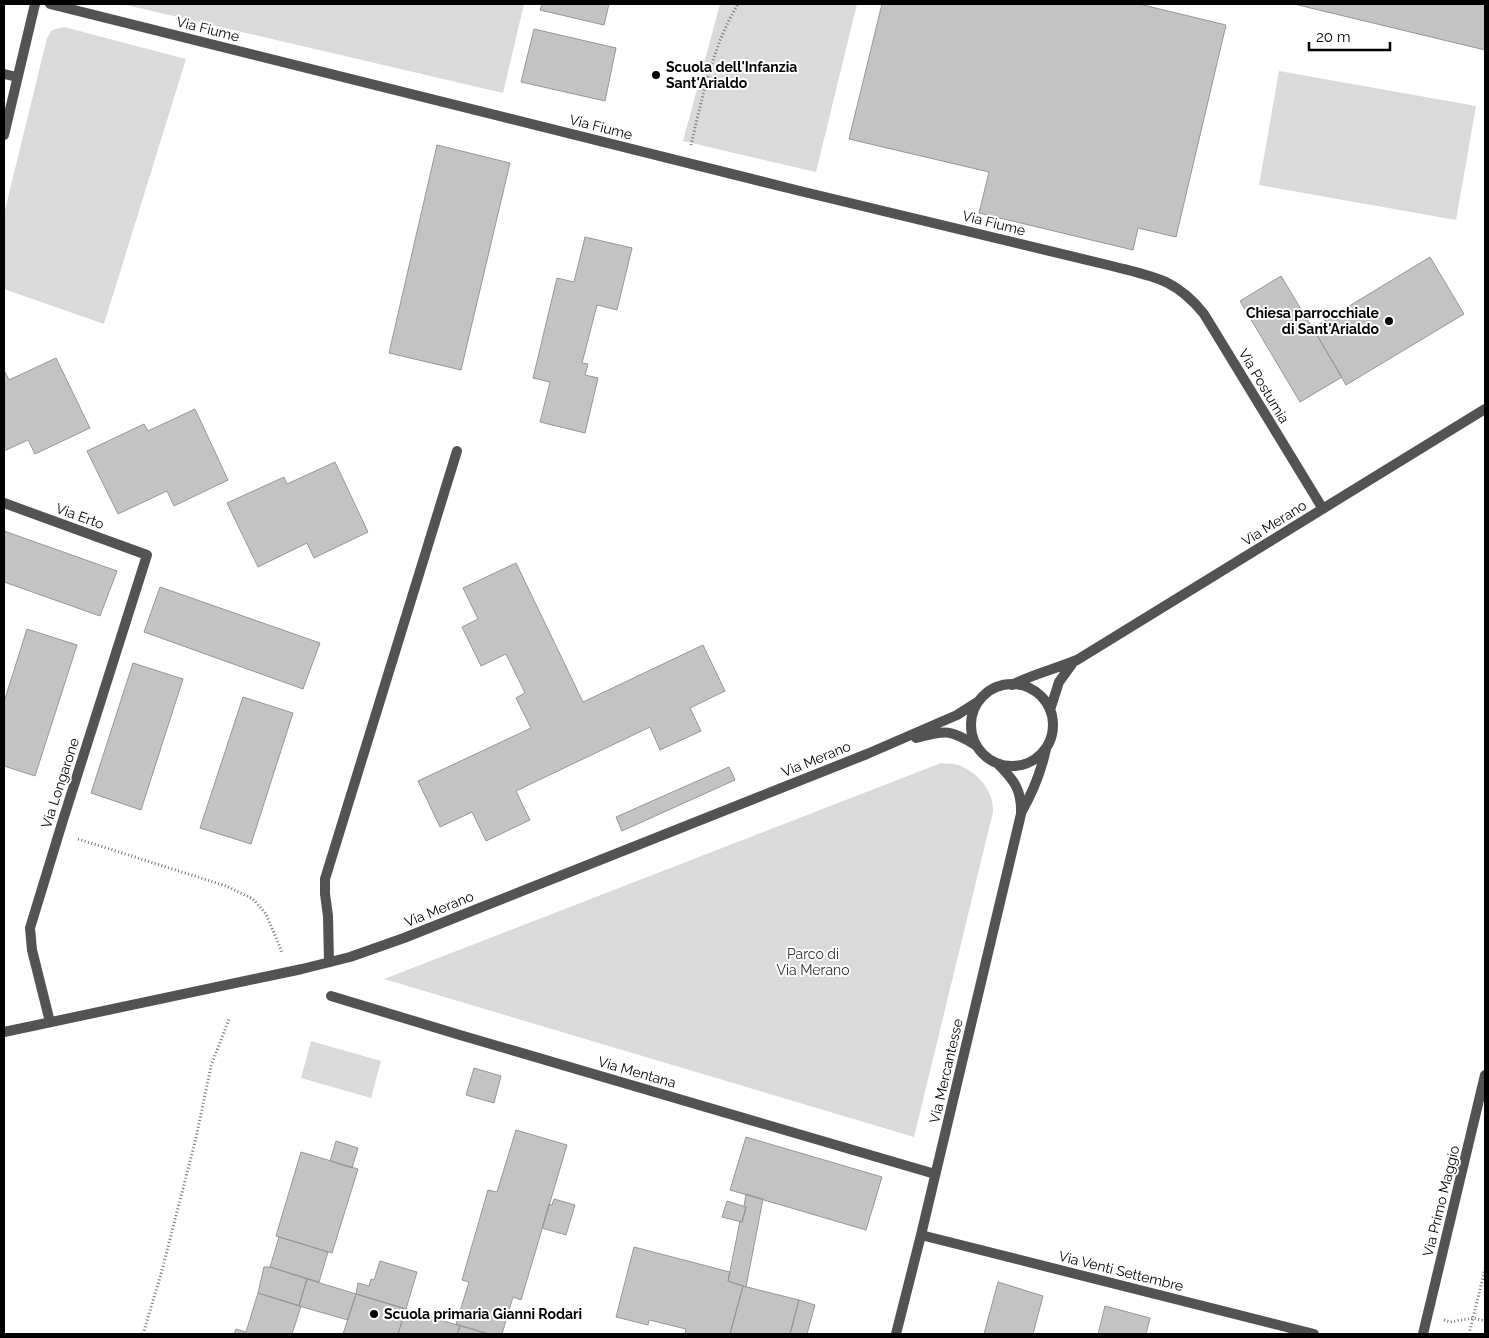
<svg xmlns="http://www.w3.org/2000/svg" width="1489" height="1338" font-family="Raleway,sans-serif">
  <rect width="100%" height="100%" fill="#fff"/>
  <path fill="#dadada" d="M122,4H524L503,93Z
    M720,4H857L816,172L683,141Z
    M64,27L186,59L104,324L4,289V214L47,38L52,30Z
    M1279,71L1476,106L1456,220L1259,185Z
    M941,763C947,764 956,763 961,766C980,775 994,792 993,812L914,1137L384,979Z
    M311,1041L381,1061L371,1098L301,1078Z"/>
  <path fill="#c3c3c3" stroke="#979797" d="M542,4H609L604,25L540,10Z
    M882,4H1139L1226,25L1176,237L1138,228L1133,250L979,213L989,172L849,139Z
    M1294,4H1485V50Z
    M534,29L616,48L605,101L521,82Z
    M437,145L510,163L461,370L389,353Z
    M585,237L632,248L617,310L597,305L582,363L588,364L585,375L598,378L585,433L540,422L550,382L533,378L557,278L574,282Z
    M1430,257L1464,314L1346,385L1313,328Z
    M1281,276L1342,377L1300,402L1240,301Z
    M56,358L90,428L35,454L28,440L4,451V373L5,372L9,380Z
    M195,409L228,480L174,506L167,491L118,514L87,451L144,424L148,431Z
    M335,462L368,532L314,558L307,543L258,567L227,503L284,477L287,484Z
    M4,531L117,571L100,616L4,582Z
    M516,563L583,702L703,645L725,691L690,708L701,731L660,750L650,727L516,791L530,820L486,841L472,812L440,827L418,781L531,728L516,698L525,693L506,654L481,666L462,627L478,619L463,588Z
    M160,587L320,643L303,689L144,632Z
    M27,629L77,645L35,776L4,766V702Z
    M133,663L183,679L141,810L91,793Z
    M243,697L293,713L251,844L200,828Z
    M729,767L735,780L622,831L616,817Z
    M474,1068L501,1076L494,1103L466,1095Z
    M516,1130L567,1145L521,1300L513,1297L502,1334H489L456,1324L469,1282L462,1280L488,1190L497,1192Z
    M746,1137L882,1177L866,1230L730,1190Z
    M336,1141L358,1148L352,1168L330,1161Z
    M301,1152L358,1169L332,1253L276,1236Z
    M746,1194L763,1199L746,1287L728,1281L740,1221L742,1222L746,1207L744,1206Z
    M554,1199L575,1205L566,1235L542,1228L549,1204L552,1205Z
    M727,1201L746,1207L742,1222L722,1217Z
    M279,1237L328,1252L319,1282L270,1267Z
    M634,1247L730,1272L728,1281L743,1286L730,1334H685L686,1329L649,1320L648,1325L616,1317Z
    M380,1261L417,1272L406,1309L356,1294L358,1283L369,1286L371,1279L374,1280Z
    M264,1267H270L307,1279L299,1306L258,1293Z
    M307,1279L356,1294L348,1320L299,1306Z
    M998,1282L1043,1296L1033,1334H984Z
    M743,1286L799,1300L790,1334H730Z
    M258,1293L301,1306L292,1334H234L236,1329L246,1332Z
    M356,1294L406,1309L398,1334H343Z
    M799,1300L815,1305L807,1334H790Z
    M1105,1306L1150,1318L1146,1334H1098Z
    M406,1309L460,1326L457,1334H398Z
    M460,1326L489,1334H457Z"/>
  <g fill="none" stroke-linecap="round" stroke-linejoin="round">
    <path stroke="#757575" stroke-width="3" stroke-dasharray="1 2.5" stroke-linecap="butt" d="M691,145C702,98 713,45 738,4
      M78,839L226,886L253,899L266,914L282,952
      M1444,1320L1450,1322L1473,1318L1485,1321
      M143,1334L161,1274L196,1138L211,1066L229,1019
      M1469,1334L1485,1269"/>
    <path stroke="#535353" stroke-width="10" d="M4,74L17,77
      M329,962L328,916L325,894V879L457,451"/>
    <path stroke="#535353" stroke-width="10" d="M50,4L800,191L1116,267C1156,277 1177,280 1204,314L1323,509
      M4,135L35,4
      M4,503L147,555L63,820L30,928L32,950L50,1022
      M971 725a41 41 0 1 1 82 0a41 41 0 1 1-82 0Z
      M1012,685C1033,674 1055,669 1077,660L1485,409
      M1050,710L1059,682L1072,664
      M916,738C946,730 950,729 977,746
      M1021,813C1033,792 1041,772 1046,749
      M331,996L460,1035L935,1174
      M4,1032L302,969L350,957L404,938L867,754L957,715L979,701
      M921,1235L1314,1334
      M896,1334L921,1235L1021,814C1022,790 1014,780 998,764
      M1423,1334L1485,1075"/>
  </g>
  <g fill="#000" stroke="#fff" stroke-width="2">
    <circle cx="656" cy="75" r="5"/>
    <circle cx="1389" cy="321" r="5"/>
    <circle cx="374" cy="1314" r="5"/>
  </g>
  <g text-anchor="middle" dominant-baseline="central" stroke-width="4" stroke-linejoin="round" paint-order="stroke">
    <g font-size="14" fill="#000" stroke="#fff">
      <text transform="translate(208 29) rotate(14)">Via Fiume</text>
      <text transform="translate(601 127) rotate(14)">Via Fiume</text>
      <text transform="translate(994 223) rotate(14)">Via Fiume</text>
      <text transform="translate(1264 386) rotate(59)">Via Postumia</text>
      <text transform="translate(80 516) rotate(20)">Via Erto</text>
      <text transform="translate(1274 523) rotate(-32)">Via Merano</text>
      <text transform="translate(816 759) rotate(-22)">Via Merano</text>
      <text transform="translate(60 783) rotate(-72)">Via Longarone</text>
      <text transform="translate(439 909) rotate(-22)">Via Merano</text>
      <text transform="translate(946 1071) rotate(-77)">Via Mercantesse</text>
      <text transform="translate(637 1072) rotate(16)">Via Mentana</text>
      <text transform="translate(1441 1201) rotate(-76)">Via Primo Maggio</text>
      <text transform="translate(1121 1271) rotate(14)">Via Venti Settembre</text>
    </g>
    <g font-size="14" font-weight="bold" fill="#000" stroke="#fff" text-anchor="start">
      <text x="666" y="67">Scuola dell'Infanzia<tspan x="666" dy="16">Sant'Arialdo</tspan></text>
      <text x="1379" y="313" text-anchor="end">Chiesa parrocchiale<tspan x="1379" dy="16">di Sant'Arialdo</tspan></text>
      <text x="384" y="1314">Scuola primaria Gianni Rodari</text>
    </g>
    <g font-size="14" fill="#313131" stroke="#fff">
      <text x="813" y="954">Parco di<tspan x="813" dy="16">Via Merano</tspan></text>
    </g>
  </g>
  <rect width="1489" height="1338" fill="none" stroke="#000000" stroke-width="10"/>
  <path d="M1309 42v8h81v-8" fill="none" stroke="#000000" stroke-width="2.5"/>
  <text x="1316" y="42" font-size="15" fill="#000000" stroke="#ffffff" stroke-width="4" paint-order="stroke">20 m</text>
</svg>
